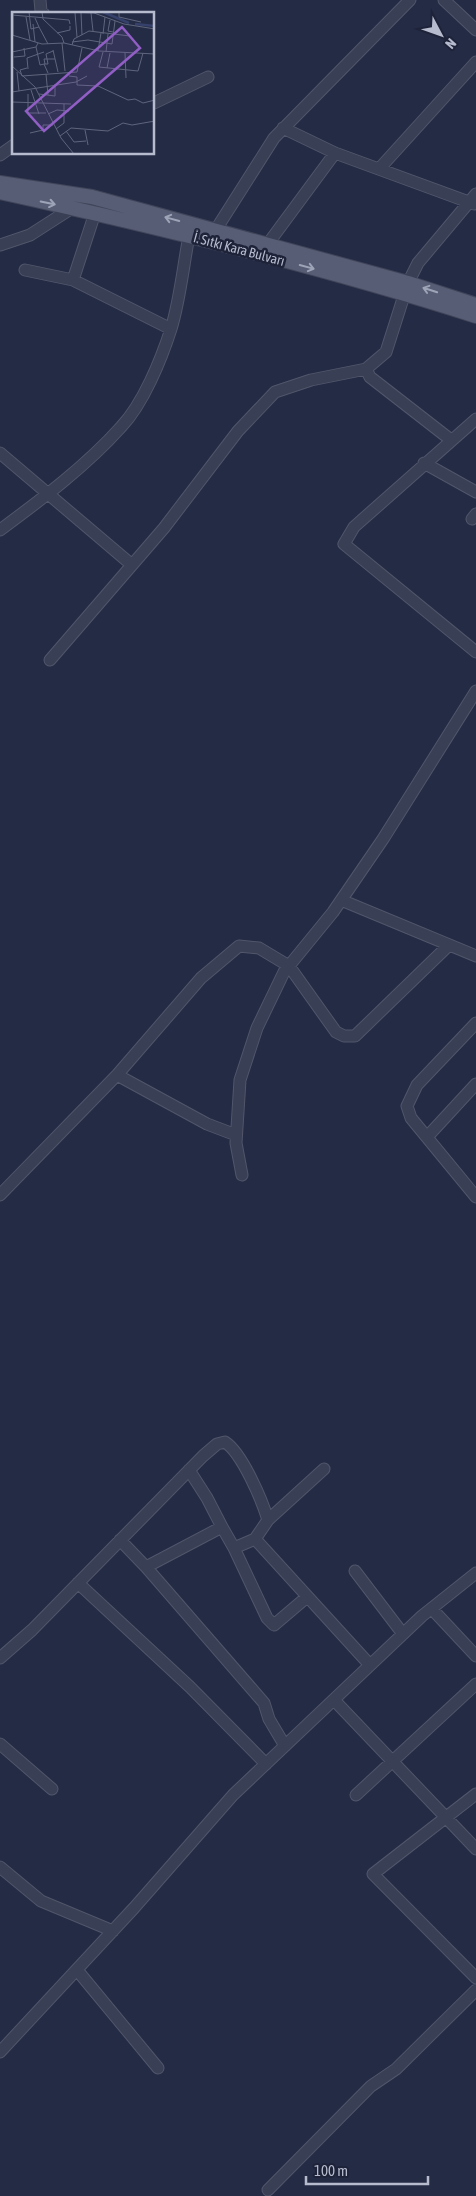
<svg xmlns="http://www.w3.org/2000/svg" width="476" height="2196" font-family="'Asap Condensed',sans-serif">
  <rect width="100%" height="100%" fill="#242b45"/>
  <g fill="none" stroke-linecap="round" stroke-linejoin="round">
    <defs>
      <path id="minor" d="M40,0L41,11L44,14
        M444,0L476,30
        M154,103L208,77
        M283,128L335,153L474,204
        M0,155L14,145
        M379,169L476,62
        M95,213L73,280L171,329
        M215,231L274,138L410,0
        M0,245L30,235L72,208
        M267,245L335,153
        M25,270L73,280
        M366,369L370,377L451,440
        M476,419L354,527L344,544L476,652
        M0,453L132,565
        M424,463L476,492
        M472,519L476,514
        M0,530C42,499 86,466 121,427C143,404 161,360 171,329C180,300 183,267 189,236
        M50,660L164,528L238,431L275,392L311,380L366,369L386,352L408,283L418,263L476,194
        M341,900L476,956
        M476,1023L417,1085L407,1106L411,1118L476,1197
        M117,1075L207,1124L236,1135
        M427,1137L476,1084
        M242,1175L236,1143L240,1080L257,1028L284,972L333,912L383,839L476,691
        M0,1195L117,1075L201,978L239,946L259,948L289,966L336,1032L344,1036H355L448,946
        M189,1470L207,1498L222,1527
        M268,1520L324,1469
        M255,1539L370,1665
        M120,1540L146,1567L264,1703L269,1719L285,1746
        M234,1548L267,1618L274,1625L307,1597
        M355,1571L403,1634
        M78,1583L190,1687L266,1764
        M432,1609L476,1656
        M0,1658L32,1630L203,1456L217,1444L225,1442C242,1453 262,1500 268,1520L255,1539L234,1548L222,1527L146,1567
        M334,1700L476,1849
        M0,1744L52,1789
        M476,1794L373,1874L476,1978
        M356,1795L476,1684
        M0,1867L41,1901L113,1931
        M77,1970L158,2068
        M0,2052L134,1908L233,1795L422,1616L476,1573
        M268,2190L371,2086L396,2069L476,1990"/>
      <path id="major" d="M0,183L92,197L408,283L476,305
        M0,192C160,227 320,266 476,316"/>
    </defs>
    <use href="#minor" stroke="#51566b" stroke-width="13"/>
    <use href="#major" stroke="#40455a" stroke-width="16"/>
    <use href="#minor" stroke="#393f54" stroke-width="11"/>
    <use href="#major" stroke="#575d74" stroke-width="14"/>
  </g>
  <defs><path id="oneway-shaft" d="M-6 0H5M1.5-3L5.5 0L1.5 3" fill="none" stroke-width="1.6" stroke-linecap="round" stroke-linejoin="round" transform="scale(1.25)"/></defs>
  <g stroke="#9ea4b8">
    <use href="#oneway-shaft" transform="translate(48 203) rotate(12)"/>
    <use href="#oneway-shaft" transform="translate(172 219) rotate(-165)"/>
    <use href="#oneway-shaft" transform="translate(307 267) rotate(15)"/>
    <use href="#oneway-shaft" transform="translate(430 290) rotate(-162)"/>
  </g>
  <g text-anchor="middle" dominant-baseline="central" stroke-width="5" stroke-linejoin="round" paint-order="stroke">
    <g font-size="14" fill="#b6bbce" stroke="#1e2339">
      <text transform="translate(239 249) rotate(15)">İ. Sıtkı Kara Bulvarı</text>
    </g>
  </g>
  <g transform="translate(12 12)">
    <rect width="142" height="142" fill="#242b45"/>
    <path fill="none" stroke="#35406b" stroke-width="2.5" d="M91,0L117,11M123,12L143,14"/>
    <path fill="none" stroke="#5e657c" stroke-width="1" d="M1,0V23M17,0L19,17L27,15L23,6M30,0L31,7L50,25L52,31M57,0L82,1L112,12L143,17M107,0V5L129,10M63,1L65,25M69,1L70,23M79,1L81,19M0,3L57,8L58,12M14,5L18,28M98,8L96,19L101,20M21,12L23,30M27,15L36,32M45,21L58,18V14M91,22L93,5M0,23L30,32L52,31L87,39L143,42M60,30L76,28L100,32L103,9M50,31L53,59M60,33L62,27L77,19L118,24M24,35L28,53L32,52M41,38L46,60M86,39L89,21M0,40L24,35L26,31M91,40L87,55L126,59L131,41M94,40L96,22M113,41L114,66M2,45L13,44L12,36M33,52L32,47H43M0,54L23,75L49,126L62,142M15,56L8,58L10,64L65,60L70,36M95,56L98,41M16,57L15,46L32,40M5,60L7,79M36,61L32,52H36L34,42L41,39M34,62L36,83M57,64L65,65V73L86,74L116,88L123,87L131,91L143,88M19,78L27,102M0,80L64,70L75,64M16,82V101H34M27,82L43,84V72M0,90L59,92M36,102L45,98L57,99M44,117L52,111V92M73,118L76,133M54,119L62,130L74,129M18,121L31,118V113H41M48,124L59,116L96,119L111,111L120,113L143,109"/>
    <path fill="#905ec4" fill-opacity="0.15" stroke="#905ec4" stroke-width="2.5" d="M110,15L128,36L32,119L14,99Z"/>
    <rect width="142" height="142" fill="none" stroke="#b6bbce" stroke-width="2.5"/>
  </g>
  <g transform="translate(441 35) rotate(131)" stroke="#1e2339" stroke-width="4" paint-order="stroke">
  <path d="M0-4L9 19L0 12L-9 19Z" fill="#b6bbce"/>
  <text y="-8" font-size="14" font-weight="bold" text-anchor="middle" fill="#b6bbce">N</text>
  </g>
  <path d="M306 2176v8h122v-8" fill="none" stroke="#b6bbce" stroke-width="2.5"/>
  <text x="314" y="2176" font-size="15" fill="#b6bbce" stroke="#1e2339" stroke-width="4" paint-order="stroke">100 m</text>
</svg>
